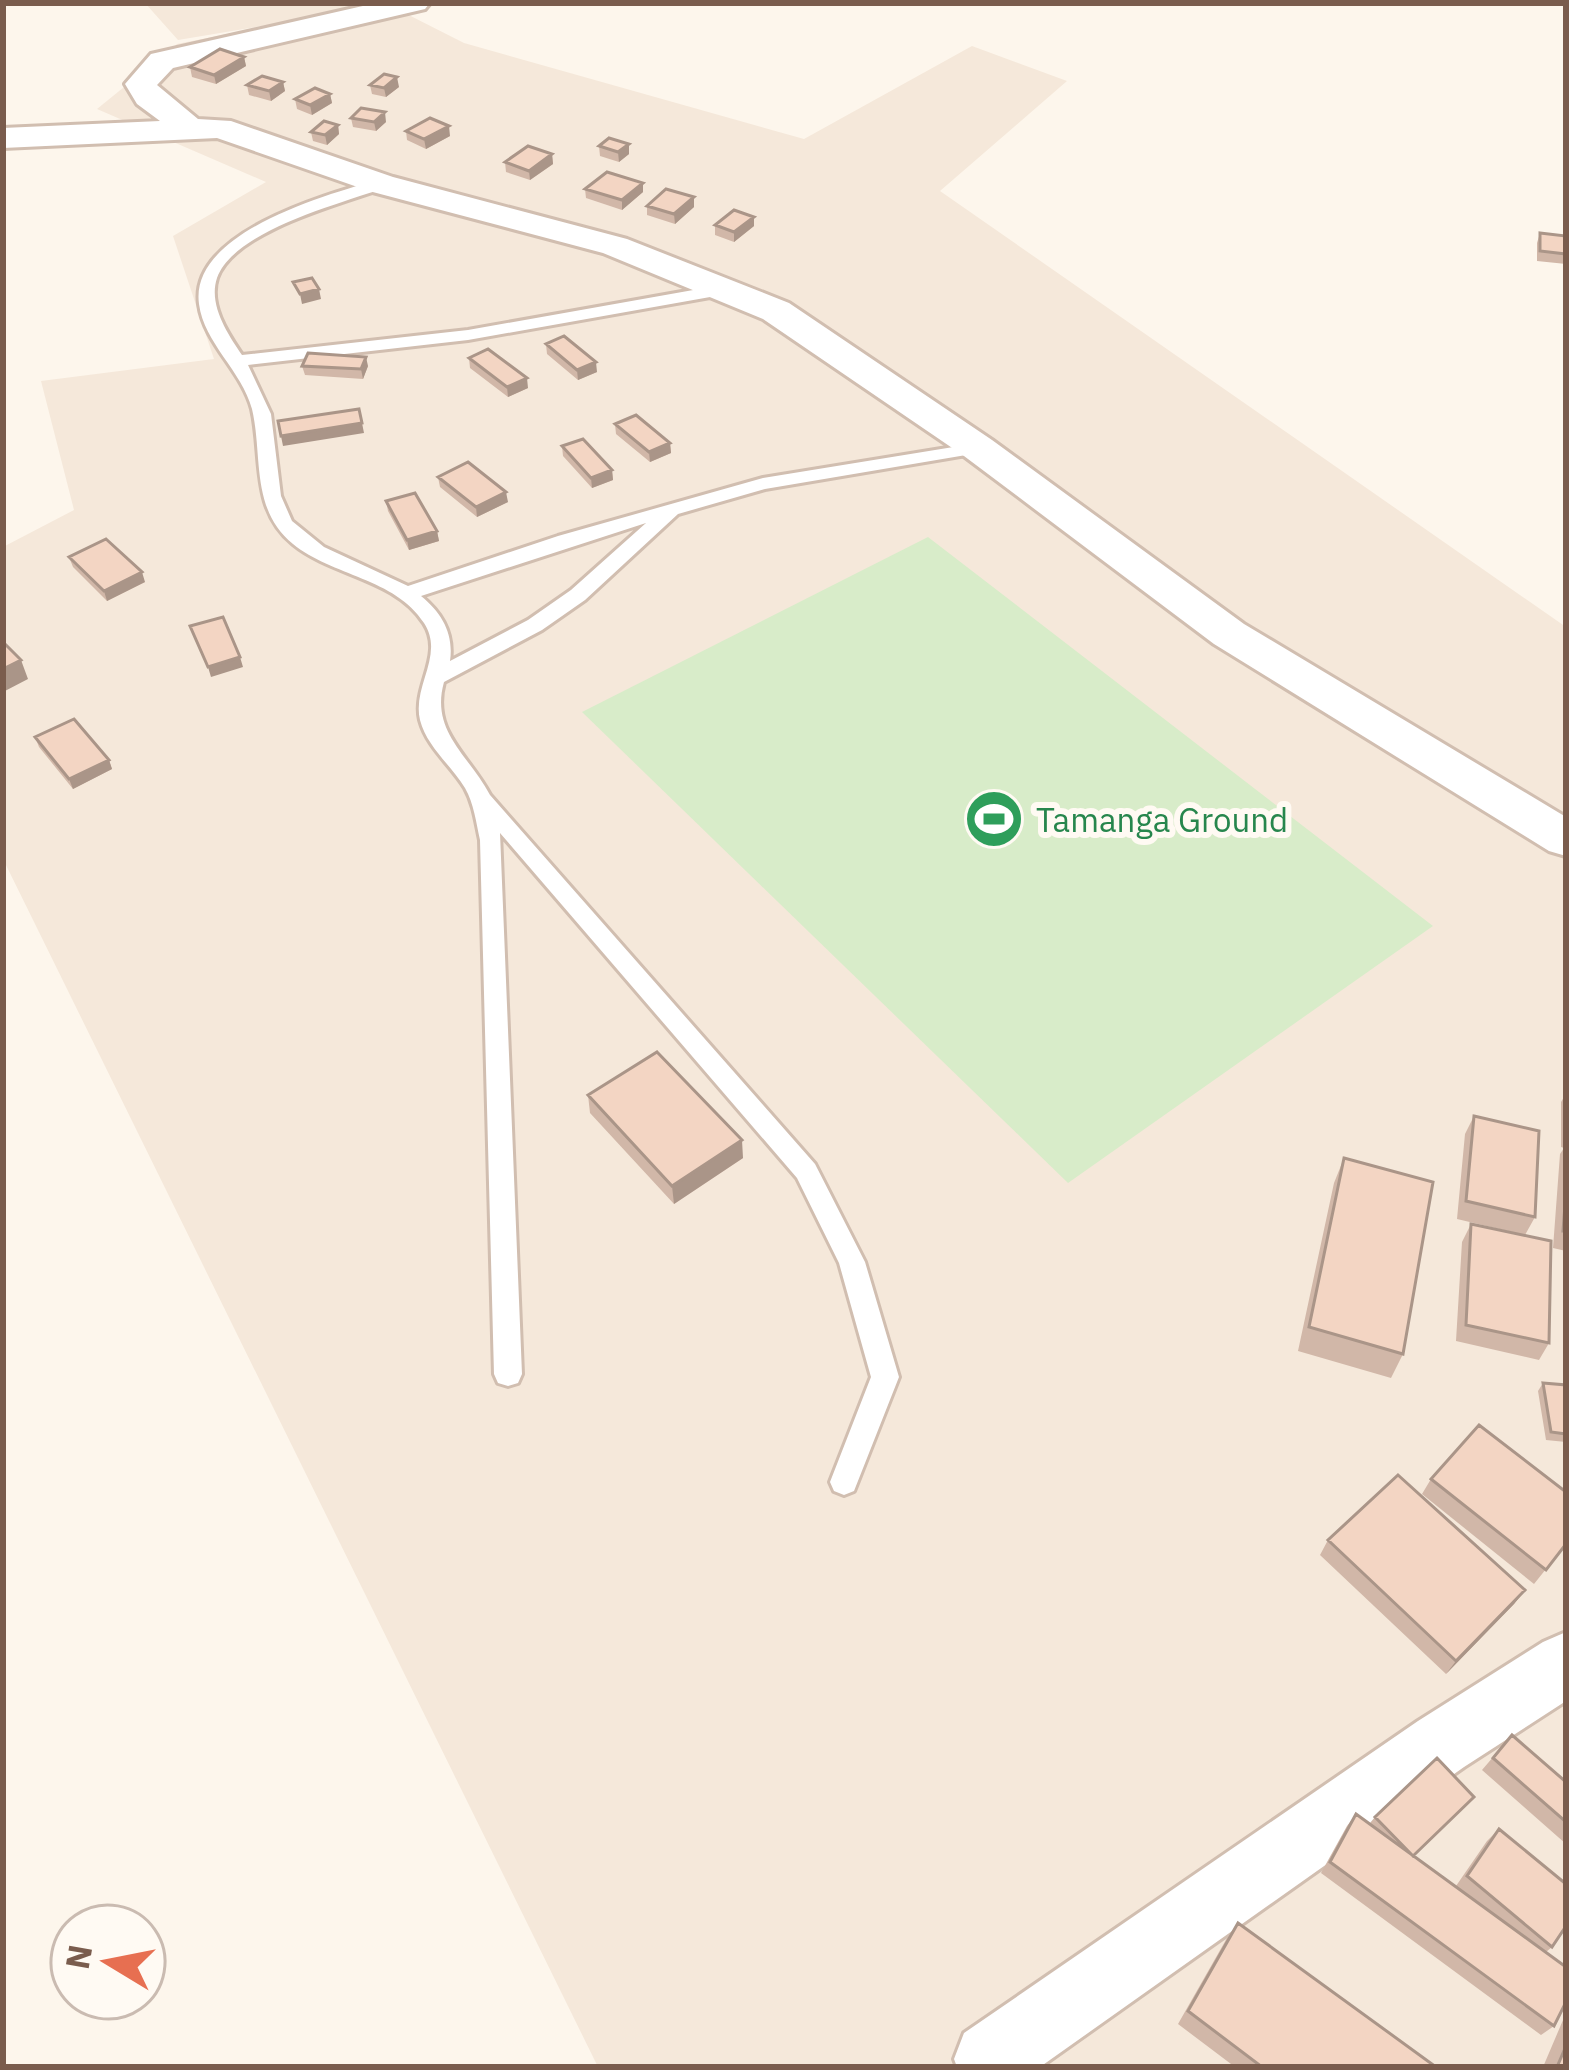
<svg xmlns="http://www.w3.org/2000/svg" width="1569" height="2070" font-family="'IBM Plex Sans',sans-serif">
  <rect width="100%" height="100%" fill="#fdf6ec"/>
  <path fill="#f5e8da" d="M145,3H385L464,43L804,139L972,46L1067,81L940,191L1566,627V2067H598L3,859V547L74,510L41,381L214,359L173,236L266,182L97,109L177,44L297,20L178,40Z"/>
  <path fill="#d8ecc9" d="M928,537L1433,926L1068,1183L582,712Z"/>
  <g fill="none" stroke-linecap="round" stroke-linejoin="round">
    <defs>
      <path id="service" d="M381,179L387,181V187C343,203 234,230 217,278C208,305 228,334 242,355L468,330L727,284L735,289L727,294L468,340L248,365L271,414L281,496L292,521L324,547L408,586L558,536L763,478L978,443L987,448L978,453L765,489L678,514L585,600L542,630L444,682C430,732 469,755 490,795L815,1164L865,1262L899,1377L854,1491L844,1495L834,1491L830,1482L871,1377L839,1263L797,1178L500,833L522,1374L518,1383L508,1386L498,1383L494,1374L480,840C476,822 474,804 465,788C451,765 427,747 420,720C412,686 445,655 424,623C395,578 332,576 293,544C250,509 263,456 252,409C242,371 204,343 199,304C189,232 329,194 381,179ZM646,523L571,590L528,620L450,661C454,634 442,613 421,596Z"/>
      <path id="minor" d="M376,3H430L425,9L173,68L157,85L198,119L231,121L393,177L627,239L789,303L992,440L1244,624L1566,817V856L1549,851L1214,644L964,456L763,319L603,253L369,191L217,138L3,148V128L160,121L137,104L125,84L151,54Z
        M1566,1632V1701L1464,1767L1040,2067H957L954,2059L964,2033L1418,1721L1543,1642Z"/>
    </defs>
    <use href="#service" stroke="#d1beb0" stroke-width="6"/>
    <use href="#minor" stroke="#d1beb0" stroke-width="6"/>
    <use href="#service" fill="#fff" fill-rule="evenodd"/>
    <use href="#minor" fill="#fff" fill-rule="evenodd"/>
  </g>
  <path fill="#d1b7a8" d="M244,57L246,66L216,84L192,77L190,67Z
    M283,82L285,91L271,101L249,95L247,85Z
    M370,85L399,87L386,97L372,94Z
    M330,94L332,103L312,115L297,109L295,99Z
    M351,118L386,122L376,131L353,127Z
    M338,125L339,134L327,145L313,141L311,132Z
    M406,131L450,136L426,149L407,140Z
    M599,146L629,154L619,162L600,156Z
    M552,154L553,164L530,180L506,172L505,162Z
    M643,183V192L622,210L586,198L585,189Z
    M647,206L694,207L675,224L647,215Z
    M715,225L754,226L734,242L715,235Z
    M1540,233L1566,236V264L1537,261V243Z
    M546,344L597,372L578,380L547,354Z
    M469,358L528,388L508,397L470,368Z
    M302,366H368L363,379L305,375Z
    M615,424L670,443L671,453L650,462L616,434Z
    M562,446L612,470L613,480L592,488L563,456Z
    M438,477L508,502L477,517L440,487Z
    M386,501L437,531L439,541L409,550L388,511Z
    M69,557L145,582L107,601L73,567Z
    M35,737L109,760L112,769L73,789L39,747Z
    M1566,1094V1251L1553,1248L1560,1154L1564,1148L1561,1147V1102Z
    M588,1095L743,1158L674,1204L590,1113Z
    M1474,1116L1535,1217L1525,1235L1457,1219L1465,1134Z
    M1344,1158L1403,1354L1391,1378L1298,1351L1334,1183Z
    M1471,1224L1549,1343L1539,1360L1456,1341L1462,1242Z
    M1543,1383L1566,1385V1442L1546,1440L1538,1391Z
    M1431,1479L1566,1544L1534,1584L1422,1494Z
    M1328,1540L1525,1590L1514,1604L1446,1674L1320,1555Z
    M1512,1735L1566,1782V1844L1482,1770Z
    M1356,1814L1375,1828L1370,1823L1375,1817L1413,1856L1456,1886L1487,1841L1499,1829L1552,1947L1546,1952L1554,2026L1541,2035L1321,1873L1347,1826Z
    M1238,1923L1436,2067H1235L1178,2024L1227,1938Z
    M1566,2013V2067H1543Z"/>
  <path fill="#aa9588" d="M244,57L246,66L216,84L214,75Z
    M397,77L399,87L386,97L384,88Z
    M283,82L285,91L271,101L269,91Z
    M330,94L332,103L312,115L310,105Z
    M385,112L386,122L376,131L374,122Z
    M338,125L339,134L327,145L325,135Z
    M449,126L450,136L426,149L424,139Z
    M629,144V154L619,162L618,152Z
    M552,154L553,164L530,180L529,171Z
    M643,183V192L622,210V200Z
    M694,197V207L675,224L674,214Z
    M754,217V226L734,242V232Z
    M319,289L321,299L302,304L300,294Z
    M366,357L368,366L363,379L361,369Z
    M596,362L597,372L578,380L577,370Z
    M527,378L528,388L508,397L507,387Z
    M362,423L364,433L283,446L281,436Z
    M670,443L671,453L650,462L649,452Z
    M612,470L613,480L592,488L591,478Z
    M506,492L508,502L477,517L476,507Z
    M437,531L439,541L409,550L407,540Z
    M142,572L145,582L107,601L104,591Z
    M240,657L243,667L211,677L208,667Z
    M21,660L28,679L3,692V669Z
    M109,760L112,769L73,789L69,779Z
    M742,1140L743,1158L674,1204L672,1186Z
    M1525,1590L1514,1604L1446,1674L1456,1661Z"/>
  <path fill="#f3d5c3" stroke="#aa9588" stroke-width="3" d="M220,49L244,57L214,75L190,67Z
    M384,74L397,77L384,88L370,85Z
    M262,76L283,82L269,91L247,85Z
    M315,88L330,94L310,105L295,99Z
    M361,108L385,112L374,122L351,118Z
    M430,118L449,126L424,139L406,131Z
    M324,121L338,125L325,135L311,132Z
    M609,138L629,144L618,152L599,146Z
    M528,146L552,154L529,171L505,162Z
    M607,172L643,183L622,200L585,189Z
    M666,189L694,197L674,214L647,206Z
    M734,210L754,217L734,232L715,225Z
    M1540,233L1566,236V254L1540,251Z
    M312,278L319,289L300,294L293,282Z
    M564,336L596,362L577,370L546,344Z
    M488,349L527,378L507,387L469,358Z
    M308,353L366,357L361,369L302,366Z
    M359,409L362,423L281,436L278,421Z
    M636,415L670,443L649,452L615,424Z
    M583,439L612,470L591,478L562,446Z
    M468,462L506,492L476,507L438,477Z
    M415,493L437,531L407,540L386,501Z
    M106,539L142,572L104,591L69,557Z
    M223,617L240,657L208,667L190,626Z
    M3,642L21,660L3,669Z
    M74,719L109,760L69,779L35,737Z
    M657,1052L742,1140L672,1186L588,1095Z
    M1474,1116L1539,1131L1535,1217L1466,1201Z
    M1344,1158L1433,1182L1403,1354L1309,1327Z
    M1566,1192V1231H1563Z
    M1471,1224L1551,1241L1549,1343L1466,1325Z
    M1543,1383L1566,1385V1434L1551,1432Z
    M1479,1425L1566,1492V1544L1546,1570L1431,1479Z
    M1398,1475L1525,1590L1456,1661L1328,1540Z
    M1512,1735L1566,1782V1822L1493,1758Z
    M1437,1758L1474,1797L1413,1856L1375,1817Z
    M1356,1814L1566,1967V2002L1554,2026L1330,1862Z
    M1499,1829L1566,1884V1926L1552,1947L1467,1876Z
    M1238,1923L1436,2067H1262L1188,2011Z
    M1566,2046V2067H1557Z"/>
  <defs>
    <symbol id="stadium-disc" viewBox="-11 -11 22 22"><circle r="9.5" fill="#2e9e5b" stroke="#fffaf3"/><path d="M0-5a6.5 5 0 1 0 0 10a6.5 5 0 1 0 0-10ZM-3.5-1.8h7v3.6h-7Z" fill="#fff"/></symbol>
  </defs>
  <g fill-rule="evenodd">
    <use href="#stadium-disc" x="961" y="786" width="66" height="66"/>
  </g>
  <g text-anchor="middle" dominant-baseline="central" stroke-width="12" stroke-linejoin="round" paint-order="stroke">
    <g font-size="33" fill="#27864d" stroke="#fffaf3" text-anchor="start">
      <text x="1036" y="819">Tamanga Ground</text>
    </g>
  </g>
  <rect width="1569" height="2070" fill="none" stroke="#7a5c4d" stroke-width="12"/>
  <g transform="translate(108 1962) rotate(280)"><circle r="57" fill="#fffaf3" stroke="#cabbb1" stroke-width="3"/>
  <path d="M0-9L21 45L0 30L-21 45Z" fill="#e76f51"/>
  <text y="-18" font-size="33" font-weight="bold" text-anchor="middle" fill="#7a5c4d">N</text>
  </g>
</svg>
